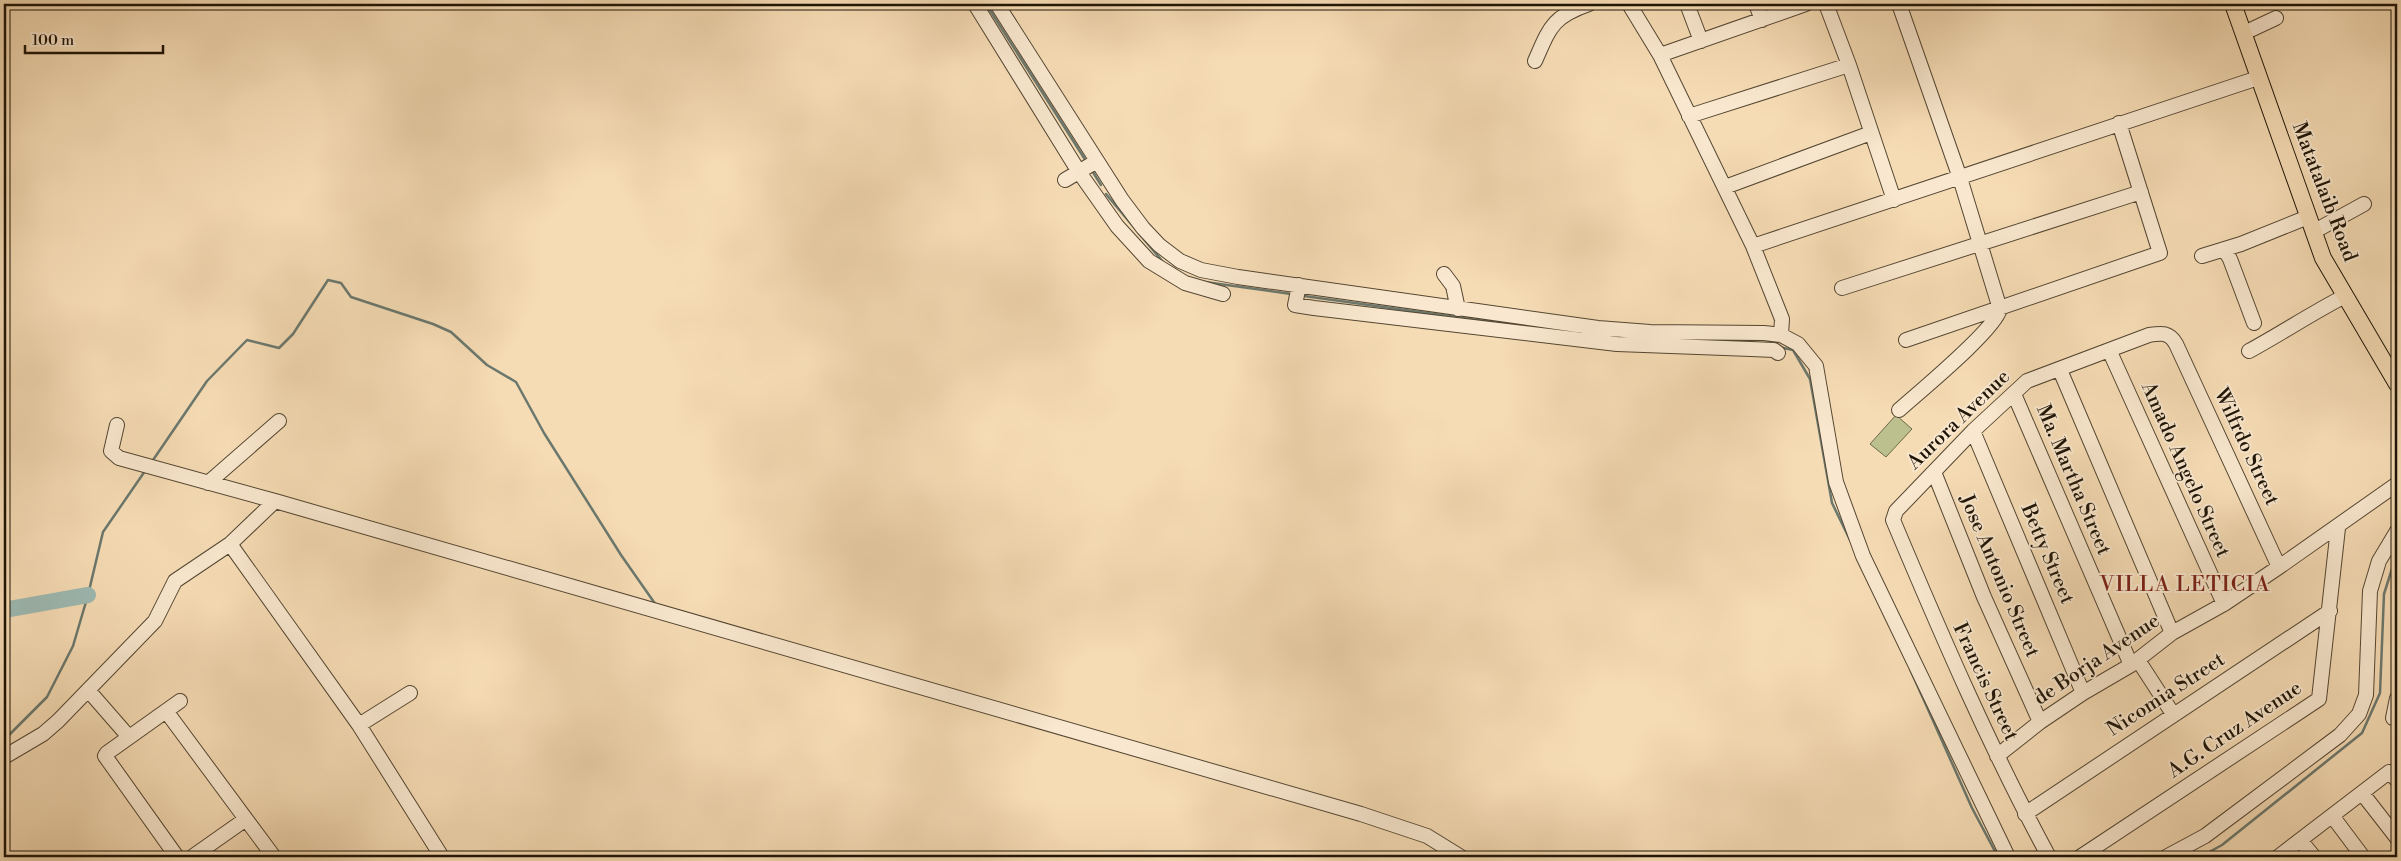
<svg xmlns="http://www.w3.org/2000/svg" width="2401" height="861" font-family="'Libre Bodoni',serif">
  <rect width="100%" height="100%" fill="#f6dcb5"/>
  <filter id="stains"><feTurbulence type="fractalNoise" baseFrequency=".004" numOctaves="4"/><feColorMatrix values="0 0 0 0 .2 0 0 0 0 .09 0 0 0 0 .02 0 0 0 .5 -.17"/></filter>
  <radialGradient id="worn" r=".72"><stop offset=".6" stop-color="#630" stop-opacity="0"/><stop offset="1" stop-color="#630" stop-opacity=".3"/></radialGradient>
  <path fill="#bbc08e" stroke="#6c6a4a" d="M1896,415L1912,429L1886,457L1870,444Z"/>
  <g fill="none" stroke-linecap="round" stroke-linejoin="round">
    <path stroke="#6b786e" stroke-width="2.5" d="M986,4L1086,161
      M1091,169L1101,185
      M1106,194L1163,262
      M1205,282L1291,294
      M1304,296L1513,325
      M1779,347L1793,350L1810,379L1832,503L1850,540
      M151,463L207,381L247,340L279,348L293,334L328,280L341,283L351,297L433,324L451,332L487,365L516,382L544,433L621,555L656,605
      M1910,669L1972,808L1998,857
      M4,740L47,697L73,646L88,595L103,532L145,471
      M2200,857L2222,845L2362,733L2380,693L2384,594L2397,553"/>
    <path stroke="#9ebab3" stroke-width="16" d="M4,610L88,595"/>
    <defs>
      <path id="minor" d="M975,4L1079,172L1117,226L1149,261L1185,283L1223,294
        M997,4L1122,200L1143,228L1159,245L1180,261L1201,270L1238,277L1598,328L1650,332L1764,333L1781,335L1798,344L1816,366L1836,482L1863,556L2008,857
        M1629,4L1660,55L1753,246L1782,319L1781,335
        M1687,4L1701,41
        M1756,4L1762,20
        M1826,4L1849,65L1894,200
        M1899,4L1960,178L2000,309C1995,330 1919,392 1899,410
        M2244,33L2276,18
        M1660,55L1806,4
        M1535,61C1550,27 1552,17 1589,4
        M1689,116L1849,65
        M1065,180L1097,161
        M1725,187L1871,133
        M2313,232L2364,204
        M1753,246L2258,78
        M2224,249L2230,259L2254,323
        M2202,256L2241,244L2308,217
        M1444,274L1453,286L1458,309
        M1299,285L1295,305L1314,308L1617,344L1751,349L1774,350L1778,353
        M1842,288L2141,192
        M1906,340L2160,253L2119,123
        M2249,351C2282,333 2312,313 2345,296
        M2110,352L2224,604
        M2060,370L2172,633
        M2014,394L2131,665
        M117,425L111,451L119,458L275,501
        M1973,431L2083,693
        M1934,472L1984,597L2040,722
        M208,483L279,421
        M230,544L275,501L1361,814L1427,836L1461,857
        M2138,660L2173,714
        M88,690L129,737
        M166,711L274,857
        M2393,718L2397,698
        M359,725L410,693
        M1997,756L2040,722L2083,693L2131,665L2172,633L2224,604L2279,567L2397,484
        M4,757L43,734L58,721L155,621L175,581L230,544L359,725L442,857
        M2362,793L2397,838
        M2025,814L2330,611
        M2333,817L2363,857
        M2301,841L2314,857
        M177,857L105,756L107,753L180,701
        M192,857L246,819
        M2049,857C1990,748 1941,634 1893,520L1896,511L1973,431L2027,381L2149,335C2162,333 2169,332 2176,344L2279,567
        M2080,857L2319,699L2338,528
        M2166,857L2205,836L2340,735L2359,714L2366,695L2370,591L2379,561L2397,531
        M2278,857L2389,772L2397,780"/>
      <path id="major" d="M2233,4L2323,258L2397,384"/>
    </defs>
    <use href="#minor" stroke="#544632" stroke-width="16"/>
    <use href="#major" stroke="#1e1407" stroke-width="18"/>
    <use href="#minor" stroke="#f9e8cf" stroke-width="14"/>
    <use href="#major" stroke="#f6dcb5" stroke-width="16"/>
  </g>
  <g text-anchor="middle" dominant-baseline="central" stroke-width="4" stroke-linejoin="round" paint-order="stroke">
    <g font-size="20" fill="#1e1407" stroke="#f9e8cf">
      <text transform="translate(2324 192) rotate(69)">Matatalaib Road</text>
      <text transform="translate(1959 420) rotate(-44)">Aurora Avenue</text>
      <text transform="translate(2246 447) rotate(65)">Wilfrdo Street</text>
      <text transform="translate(2185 470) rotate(66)">Amado Angelo Street</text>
      <text transform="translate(2073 480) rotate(67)">Ma. Martha Street</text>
      <text transform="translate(2047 554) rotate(67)">Betty Street</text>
      <text transform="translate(1999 576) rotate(67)">Jose Antonio Street</text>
      <text transform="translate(2097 660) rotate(-34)">de Borja Avenue</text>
      <text transform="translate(1985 682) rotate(65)">Francis Street</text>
      <text transform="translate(2166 695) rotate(-33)">Nicomia Street</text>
      <text transform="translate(2235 730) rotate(-34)">A.G. Cruz Avenue</text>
    </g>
    <g font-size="21" letter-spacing="1" fill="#7a1f14" stroke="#f9e8cf">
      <text x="2185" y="585">VILLA LETICIA</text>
    </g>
  </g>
  <rect width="2401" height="861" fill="none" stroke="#f6dcb5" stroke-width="20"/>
  <rect x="5" y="5" width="2391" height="851" fill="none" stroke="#1e1407" stroke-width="2.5"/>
  <rect x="10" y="10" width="2381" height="841" fill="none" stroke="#1e1407"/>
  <path d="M25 45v8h138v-8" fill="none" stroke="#1e1407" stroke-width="2.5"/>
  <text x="32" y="45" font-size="15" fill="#1e1407" stroke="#f9e8cf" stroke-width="4" paint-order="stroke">100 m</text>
  <rect width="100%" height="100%" filter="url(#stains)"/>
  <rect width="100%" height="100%" fill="url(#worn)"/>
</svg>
